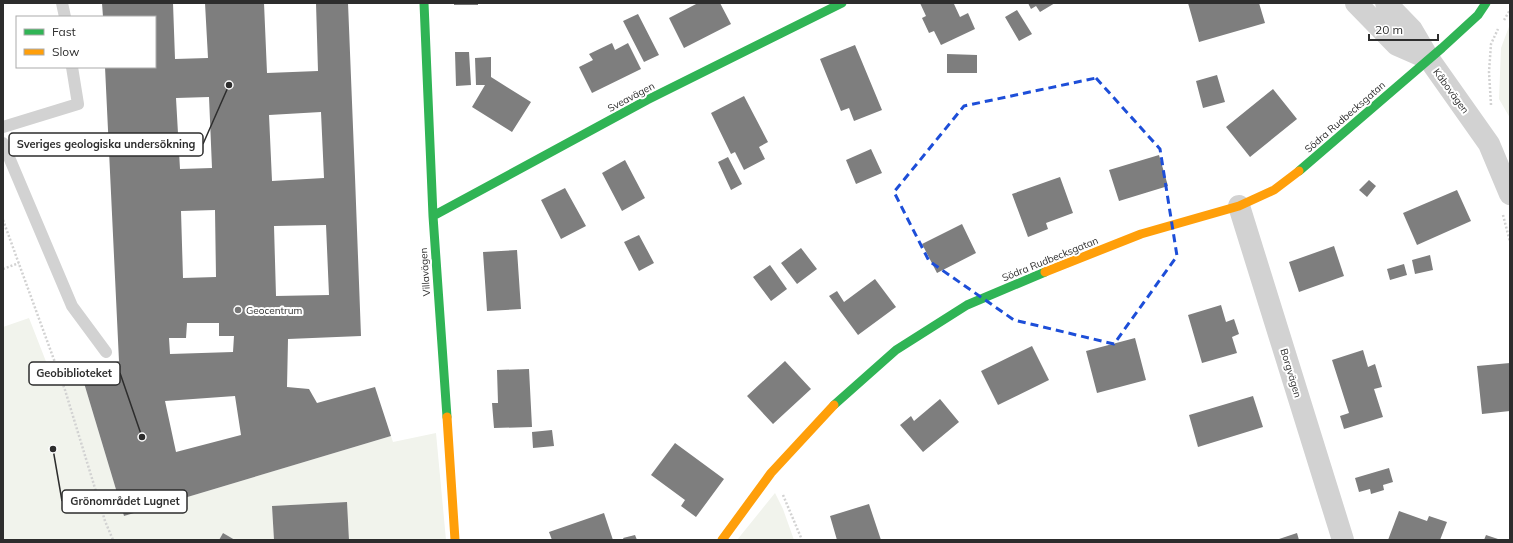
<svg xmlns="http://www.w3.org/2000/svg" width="1513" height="543" font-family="Mulish,sans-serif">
  <rect width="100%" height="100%" fill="#fff"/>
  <path fill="#f1f3ec" d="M1510,24V118L1499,99L1501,48Z
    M29,318L54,382L81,373L124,516L391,436L393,442L436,433L446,540H349L347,502L272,506L274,540H235L223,533L219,540H3V327Z
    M775,493L783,509L794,540H737Z"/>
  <path fill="#7e7e7e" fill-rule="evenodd" d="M102,3H173L175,59L208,58L205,3H264L267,73L318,71L316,3H348L355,177L361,336L288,339L287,387L309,389L317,403L375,387L391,436L124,516L81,373L119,361L105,67H155V17H103ZM209,97L212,168L180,169L176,98ZM321,112L324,178L272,181L269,115ZM215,210L216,277L183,278L181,211ZM326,225L329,295L276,296L274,226ZM187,323H219V336H234L233,352L170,354L169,338H186ZM235,396L241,435L176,452L165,401Z
    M454,3H478V5H454Z
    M698,3H720L731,24L684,48L669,18Z
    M920,3H956L954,4L960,17L968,13L975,29L941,45L934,31L929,33L922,18L926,16Z
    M1028,3H1055L1040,12L1036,6L1031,9Z
    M1188,3H1259L1265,23L1199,42Z
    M1017,10L1032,34L1019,41L1005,17Z
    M638,14L659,55L644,62L623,21Z
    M612,43L615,50L628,43L641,69L592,93L579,67L593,60L589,54Z
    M855,45L882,110L854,121L849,108L841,111L820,59Z
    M455,52H469L471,85L456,86Z
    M947,54L977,55V73H947Z
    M491,57V77L531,102L512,132L472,107L485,85H476L475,58Z
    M1217,75L1225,102L1203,108L1196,81Z
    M1273,89L1297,119L1250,157L1226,127Z
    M744,96L768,142L759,147L765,159L744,170L735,152L731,154L711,113Z
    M871,149L882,173L856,184L846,160Z
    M1159,155L1168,186L1119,201L1109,170Z
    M728,157L742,184L731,190L718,162Z
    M625,160L645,198L622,211L602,173Z
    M1060,177L1073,213L1046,223L1048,229L1028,237L1012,194Z
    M1369,180L1376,186L1367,197L1359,190Z
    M565,188L586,226L561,239L541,200Z
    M1457,190L1471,221L1417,245L1403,213Z
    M962,224L976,253L937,273L922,244Z
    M639,235L654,263L639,271L624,242Z
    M1334,246L1344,276L1299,292L1289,262Z
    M801,248L817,269L797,284L781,263Z
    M517,250L521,309L487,311L483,252Z
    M1430,255L1433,270L1415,274L1412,260Z
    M1404,264L1407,275L1390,280L1387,269Z
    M770,265L787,289L771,301L753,277Z
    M875,279L896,307L858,335L829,296L837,291L844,302Z
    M1221,305L1226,322L1234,319L1239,334L1232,337L1237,353L1202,363L1188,315Z
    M1135,338L1146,380L1097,393L1086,351Z
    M1032,346L1049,380L998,405L981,371Z
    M1363,350L1368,367L1375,364L1382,387L1374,389L1383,417L1344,429L1340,416L1349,413L1332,360Z
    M785,361L811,389L773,424L747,396Z
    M1510,363V411L1482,414L1477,366Z
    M529,369L532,427L494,428L492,403H498L497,370Z
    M1253,396L1263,427L1198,447L1189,415Z
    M940,399L959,422L923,452L900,425L911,416L914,421Z
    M552,430L554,446L533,448L532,432Z
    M675,443L724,479L696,517L681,506L685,500L651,475Z
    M1389,468L1393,482L1383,485L1384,490L1371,494L1370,489L1359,492L1355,478Z
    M347,502L349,540H274L272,506Z
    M869,504L881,540H837L830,516Z
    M1399,511L1427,521L1429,516L1447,522L1440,540H1388Z
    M604,513L613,540H552L549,532Z
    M223,533L235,540H219Z
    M1297,533L1299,540H1276Z
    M635,535L637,540H624L623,538Z
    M1486,535L1501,540H1484Z"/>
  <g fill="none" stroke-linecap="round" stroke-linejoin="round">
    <path stroke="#d2d2d2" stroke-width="2.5" stroke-dasharray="2 2" stroke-linecap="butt" d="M1504,20L1510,10
      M1491,105L1489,72L1491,44L1498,29
      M1503,215L1510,242
      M3,220L65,390L105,521L113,540
      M3,269L19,263
      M783,495L802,540"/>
    <path stroke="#d2d2d2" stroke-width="12" d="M62,3L65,17
      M3,127L78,104L72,67
      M3,143L72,306L106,352"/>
    <path stroke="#d2d2d2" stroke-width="22" d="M1356,3L1397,45L1429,59
      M1386,3L1412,30L1429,59L1489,144L1510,194
      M1239,206L1343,540"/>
    <path stroke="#30b455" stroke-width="9" d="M424,3L433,216L447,417
      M1299,171L1442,48L1478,15L1486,3
      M433,216L647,100L842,3
      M834,405L896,350L967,305L1045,272"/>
    <path stroke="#ff9f0a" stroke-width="9" d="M1045,272L1141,234L1239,206L1274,190L1299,171
      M447,417L455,540
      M722,540L771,473L834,405"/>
  </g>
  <path fill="none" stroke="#1d4ed8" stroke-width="3" stroke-dasharray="8 5" stroke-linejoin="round" d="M1096,78L1160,149L1177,256L1114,344L1014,320L929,261L894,192L964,106Z"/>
  <circle fill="#767676" stroke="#fff" stroke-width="1.5" cx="238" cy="310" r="4"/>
  <g text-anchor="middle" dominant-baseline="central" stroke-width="4" stroke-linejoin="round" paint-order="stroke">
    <g font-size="10" fill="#2d2d2d" stroke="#fff">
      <text transform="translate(1451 91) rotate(54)">Kåbovägen</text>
      <text transform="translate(631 97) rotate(-28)">Sveavägen</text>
      <text transform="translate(1345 117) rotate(-41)">Södra Rudbecksgatan</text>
      <text transform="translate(1050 259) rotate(-22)">Södra Rudbecksgatan</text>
      <text transform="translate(425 272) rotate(-94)">Villavägen</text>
      <text transform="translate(1291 373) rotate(73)">Borgvägen</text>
    </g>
    <g font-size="10" fill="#2d2d2d" stroke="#fff" text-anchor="start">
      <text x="246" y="310">Geocentrum</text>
    </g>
  </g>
  <path fill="none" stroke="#2d2d2d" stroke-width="1.5" d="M229 85L203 144M142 437L120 373M53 449L62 501"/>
  <g fill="#2d2d2d" stroke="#fff" stroke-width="1.5">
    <circle cx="229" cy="85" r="4"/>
    <circle cx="142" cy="437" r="4"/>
    <circle cx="53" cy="449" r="4"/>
  </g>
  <g fill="#fff" stroke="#2d2d2d" stroke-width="1.5">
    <rect x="9" y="133" width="194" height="23" rx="4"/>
    <rect x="29" y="362" width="91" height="23" rx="4"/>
    <rect x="62" y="490" width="125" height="23" rx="4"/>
  </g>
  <g font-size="11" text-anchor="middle" font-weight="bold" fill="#2d2d2d">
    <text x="106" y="148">Sveriges geologiska undersökning</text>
    <text x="74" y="377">Geobiblioteket</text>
    <text x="125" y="505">Grönområdet Lugnet</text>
  </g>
  <rect width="1513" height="543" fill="none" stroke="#2d2d2d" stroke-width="8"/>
  <rect x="16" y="16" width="140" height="52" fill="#ffffff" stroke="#ababab"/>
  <rect x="24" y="29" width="20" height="6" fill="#30b455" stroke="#ababab"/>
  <text x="52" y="36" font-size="12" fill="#2d2d2d">Fast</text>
  <rect x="24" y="49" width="20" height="6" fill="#ff9f0a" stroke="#ababab"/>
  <text x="52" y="56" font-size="12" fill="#2d2d2d">Slow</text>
  <path d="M1369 34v6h69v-6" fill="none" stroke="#2d2d2d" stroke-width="2"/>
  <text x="1375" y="34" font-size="12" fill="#2d2d2d" stroke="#ffffff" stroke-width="3" paint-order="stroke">20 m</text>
</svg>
